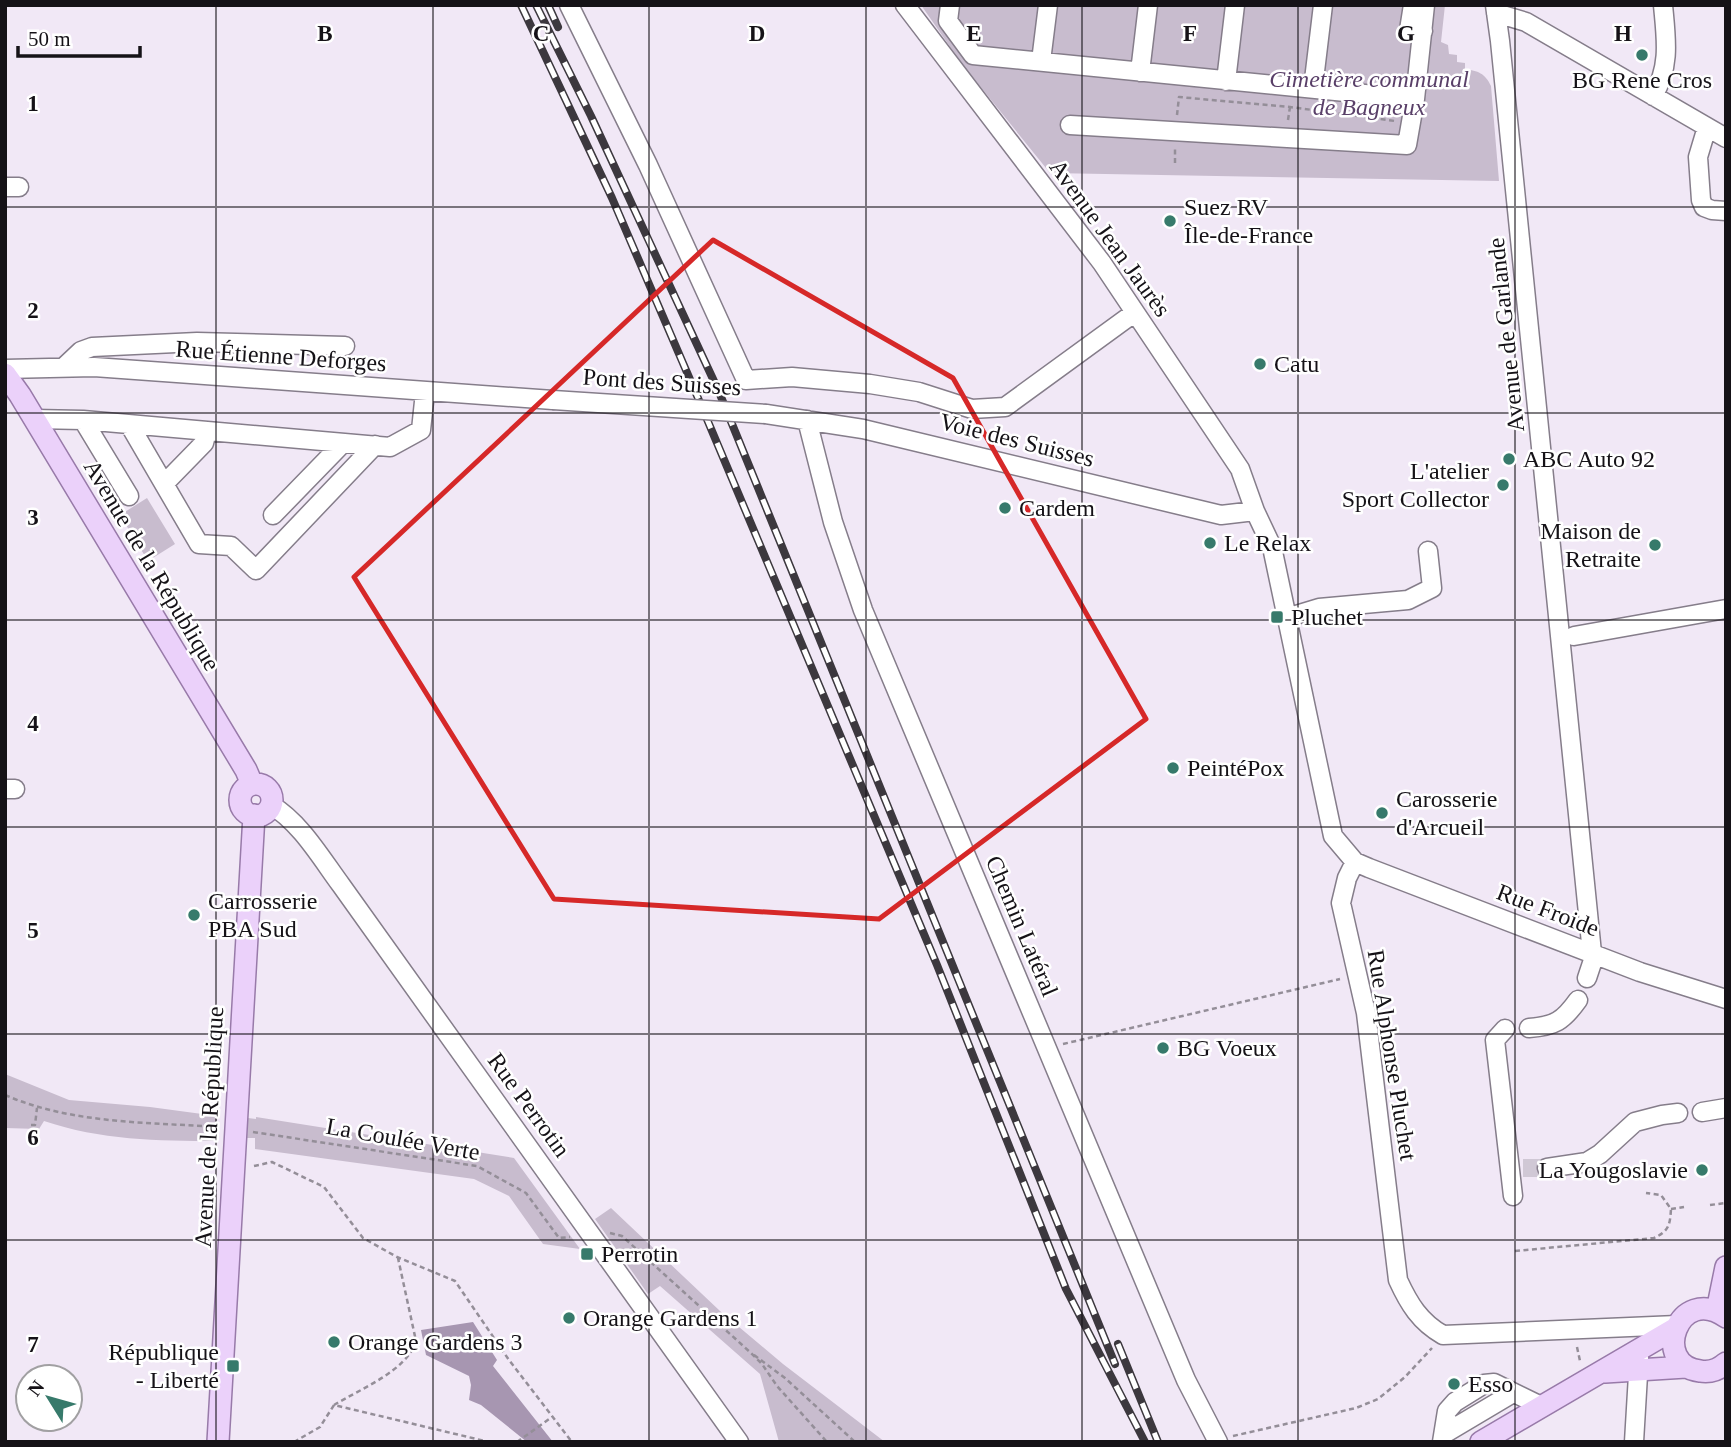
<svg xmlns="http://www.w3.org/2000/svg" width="1731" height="1447" font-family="Georgia,serif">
  <rect width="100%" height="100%" fill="#f1e8f6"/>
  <path fill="#c8bcce" d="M921,5H1445L1441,42L1448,45L1449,54L1457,55V62L1465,63V69C1478,71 1485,73 1491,86L1499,181L1050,173L962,64Z
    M147,498L175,544L148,561L120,515Z
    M5,1074L69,1100L150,1107L217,1116L216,1141C158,1141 100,1140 44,1121L39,1129L5,1128Z
    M256,1117L514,1158L580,1249L543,1244L509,1196L474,1179L255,1149V1138H247L248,1118L256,1119Z
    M611,1208L720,1311L783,1364L885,1442H779L760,1374L660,1286L648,1294L595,1219Z"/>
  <path fill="#a796b1" d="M473,1322L497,1360L493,1366L553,1442H527L481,1405L469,1400L471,1385L469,1376L426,1355L421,1330Z"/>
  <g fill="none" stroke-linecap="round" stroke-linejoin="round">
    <path stroke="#d0c8d5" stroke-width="18" stroke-dasharray="18 9" stroke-linecap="butt" d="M1523,1168H1547"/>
    <defs>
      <path id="minor" d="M569,5L648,165L746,380L792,377L870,384L919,392L972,409L1005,407L1134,313
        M905,5L1102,263L1240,469L1255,511L1272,547L1333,836L1355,862L1369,868L1640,972L1726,999
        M950,5L948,21L973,55L1415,99
        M1413,5L1409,30L1423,31
        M1495,5L1500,41L1592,953
        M1496,13L1526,22L1726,138
        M1041,61L1048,5
        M1140,72L1148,5
        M1226,81L1235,5
        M1313,88L1323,5
        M1653,96C1671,66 1666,38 1663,5
        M1070,125L1407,145L1415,99L1425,5
        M1707,127L1698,157L1701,200L1704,207L1712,210L1726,211
        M5,187H19
        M64,367L81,351L92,347L197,342L345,346
        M5,369L94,367L553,400
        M766,414L863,429L1221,515L1255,511
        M34,419L83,420L390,447L421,430L425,392
        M83,420L129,496
        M807,420L833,522L863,610L1186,1380L1218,1442
        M129,424L199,544L231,546L256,570L375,445
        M164,484L204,443L207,431
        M273,515L343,443
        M1286,618L1319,608L1408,600L1432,588L1428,551
        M1574,636L1726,609
        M5,789H15
        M271,805C300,822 321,858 341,885L739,1442
        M1355,862L1347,878L1341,903L1366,1013L1398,1280C1409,1304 1420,1322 1443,1335L1677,1325
        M1587,978L1595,954
        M1529,1028C1555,1026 1563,1021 1578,1000
        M1505,1029L1495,1040L1513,1196
        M1702,1112L1726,1108
        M1547,1168L1587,1162L1600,1154L1635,1122L1662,1115L1678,1113
        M1444,1434L1513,1393
        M1442,1442L1447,1411L1455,1402L1484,1384L1494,1383L1541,1406
        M1634,1442L1639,1358"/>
      <path id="major" d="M5,374L20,395L246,770L252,784
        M240 800a16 16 0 1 1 32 0a16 16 0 1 1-32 0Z
        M1717,1311L1726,1267
        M1726,1317C1678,1283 1650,1365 1700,1371C1710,1373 1718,1370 1726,1363
        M1605,1372L1686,1367
        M218,1442L254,815
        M1481,1442L1676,1328"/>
    </defs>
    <use href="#minor" stroke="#857d8a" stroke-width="21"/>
    <use href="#major" stroke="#987aa9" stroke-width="24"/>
    <path stroke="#948e98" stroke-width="2.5" stroke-dasharray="5 3.5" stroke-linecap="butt" d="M1177,115L1179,97L1290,107L1395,121
      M1288,120L1290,107
      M1175,163V149
      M1063,1044L1340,979
      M5,1095C72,1124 146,1122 218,1127
      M31,1125H35L37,1108
      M253,1132L477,1166L526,1193L559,1238L570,1237
      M254,1166L272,1162L324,1187L363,1238L397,1257L455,1281L509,1360L572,1442
      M1710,1205L1726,1203
      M1671,1209L1684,1207
      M610,1233L622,1236L751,1353L762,1364L777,1386L827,1442
      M1515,1251L1654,1238C1669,1231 1670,1225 1671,1209L1661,1195L1646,1193
      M1577,1347L1580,1361
      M754,1355L785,1378L855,1442
      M334,1405C360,1389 407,1371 416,1341L398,1258
      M1233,1436L1356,1408L1378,1399L1405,1377L1432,1348
      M294,1442L320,1427L334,1405L489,1442
      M517,1442L552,1417"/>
    <use href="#minor" stroke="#fff" stroke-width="18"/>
    <use href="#major" stroke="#ebd1fa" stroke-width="21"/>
    <defs>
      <path id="rail" d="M521,5L612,198L701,405L937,965L1066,1289L1145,1442
        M536,5L591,116L719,392L1115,1364
        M548,5L558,27
        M1118,1344L1158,1442"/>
    </defs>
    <use href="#rail" stroke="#3c383e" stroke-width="8"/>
    <use href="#rail" stroke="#fff" stroke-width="5" stroke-dasharray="16" stroke-linecap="butt"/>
    <defs>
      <path id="minor-bridge" d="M553,400L766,414"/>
    </defs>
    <use href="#minor-bridge" stroke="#857d8a" stroke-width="21" stroke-linecap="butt"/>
    <use href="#minor-bridge" stroke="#fff" stroke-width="18"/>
  </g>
  <path fill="none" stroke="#d62828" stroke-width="5" stroke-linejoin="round" d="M713,240L953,378L1146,719L879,919L554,899L354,577Z"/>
  <path fill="none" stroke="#151217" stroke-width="2" stroke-opacity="0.55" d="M216,5V1442M433,5V1442M649,5V1442M866,5V1442M1082,5V1442M1298,5V1442M1515,5V1442M5,207H1726M5,413H1726M5,620H1726M5,827H1726M5,1034H1726M5,1240H1726"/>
  <g fill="#377a6b" stroke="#fff" stroke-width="2.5">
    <circle cx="1642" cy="55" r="7"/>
    <circle cx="1170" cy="221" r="7"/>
    <circle cx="1260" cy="364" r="7"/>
    <circle cx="1509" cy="459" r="7"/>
    <circle cx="1503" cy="485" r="7"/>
    <circle cx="1005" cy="508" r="7"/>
    <circle cx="1210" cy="543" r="7"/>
    <circle cx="1655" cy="545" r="7"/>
    <rect x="1270" y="610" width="14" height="14" rx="3.5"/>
    <circle cx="1173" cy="768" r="7"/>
    <circle cx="1382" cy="813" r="7"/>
    <circle cx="194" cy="915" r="7"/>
    <circle cx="1163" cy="1048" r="7"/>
    <circle cx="1702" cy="1170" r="7"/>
    <rect x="580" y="1247" width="14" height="14" rx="3.5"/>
    <circle cx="569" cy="1318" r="7"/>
    <circle cx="334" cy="1342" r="7"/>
    <rect x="226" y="1359" width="14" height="14" rx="3.5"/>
    <circle cx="1454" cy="1384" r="7"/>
  </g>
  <g text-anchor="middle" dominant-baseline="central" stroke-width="5" stroke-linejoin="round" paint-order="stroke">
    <g font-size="24" font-style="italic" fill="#593f68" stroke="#fff">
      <text x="1369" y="79">Cimetière communal<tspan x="1369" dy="28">de Bagneux</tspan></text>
    </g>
    <g font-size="24" fill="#151217" stroke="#fff" text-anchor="start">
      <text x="1642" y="80" text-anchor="middle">BG Rene Cros</text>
      <text x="1184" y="207">Suez RV<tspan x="1184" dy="28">Île-de-France</tspan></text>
      <text x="1274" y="364">Catu</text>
      <text x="1523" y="459">ABC Auto 92</text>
      <text x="1489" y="471" text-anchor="end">L'atelier<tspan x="1489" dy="28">Sport Collector</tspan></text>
      <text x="1019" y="508">Cardem</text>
      <text x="1641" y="531" text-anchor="end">Maison de<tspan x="1641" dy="28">Retraite</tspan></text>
      <text x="1224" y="543">Le Relax</text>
      <text x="1291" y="617">Pluchet</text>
      <text x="1187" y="768">PeintéPox</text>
      <text x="1396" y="799">Carosserie<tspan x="1396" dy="28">d'Arcueil</tspan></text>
      <text x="208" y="901">Carrosserie<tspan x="208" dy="28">PBA Sud</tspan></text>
      <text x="1177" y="1048">BG Voeux</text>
      <text x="1688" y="1170" text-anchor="end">La Yougoslavie</text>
      <text x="601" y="1254">Perrotin</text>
      <text x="583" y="1318">Orange Gardens 1</text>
      <text x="348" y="1342">Orange Gardens 3</text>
      <text x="219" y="1352" text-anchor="end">République<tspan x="219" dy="28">- Liberté</tspan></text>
      <text x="1468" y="1384">Esso</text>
    </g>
    <g font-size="24" fill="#151217" stroke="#fff">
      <text transform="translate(1110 238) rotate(54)">Avenue Jean Jaurès</text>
      <text transform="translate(1506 335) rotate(-96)">Avenue de Garlande</text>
      <text transform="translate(281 356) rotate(4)">Rue Étienne Deforges</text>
      <text transform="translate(662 382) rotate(4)">Pont des Suisses</text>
      <text transform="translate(1017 440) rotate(14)">Voie des Suisses</text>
      <text transform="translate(152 565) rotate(59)">Avenue de la République</text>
      <text transform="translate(1548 910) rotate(21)">Rue Froide</text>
      <text transform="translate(1022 926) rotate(67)">Chemin Latéral</text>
      <text transform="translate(1392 1055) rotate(81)">Rue Alphonse Pluchet</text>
      <text transform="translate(529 1105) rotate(54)">Rue Perrotin</text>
      <text transform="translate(209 1127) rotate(-87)">Avenue de la République</text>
      <text transform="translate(403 1139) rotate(10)">La Coulée Verte</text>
    </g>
  </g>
  <g font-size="23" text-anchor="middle" font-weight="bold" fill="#151217" stroke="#fff" stroke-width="5" stroke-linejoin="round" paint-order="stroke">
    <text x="325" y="41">B</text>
    <text x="541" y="41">C</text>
    <text x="757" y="41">D</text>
    <text x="974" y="41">E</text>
    <text x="1190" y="41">F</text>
    <text x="1406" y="41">G</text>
    <text x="1623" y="41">H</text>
    <text x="33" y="111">1</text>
    <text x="33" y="318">2</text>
    <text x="33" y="525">3</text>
    <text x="33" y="731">4</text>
    <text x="33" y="938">5</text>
    <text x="33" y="1145">6</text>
    <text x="33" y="1352">7</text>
  </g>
  <rect width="1731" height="1447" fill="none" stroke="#151217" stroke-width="14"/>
  <g transform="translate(49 1398) rotate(307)"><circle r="33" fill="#ffffff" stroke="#a1a0a2" stroke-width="2"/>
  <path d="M0-5L12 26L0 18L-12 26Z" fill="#377a6b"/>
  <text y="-10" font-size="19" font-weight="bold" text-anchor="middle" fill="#151217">N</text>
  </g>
  <path d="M18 46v10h122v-10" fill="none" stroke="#151217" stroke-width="3.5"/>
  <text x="28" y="46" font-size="21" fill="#151217" stroke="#ffffff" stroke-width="5" paint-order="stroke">50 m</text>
</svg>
